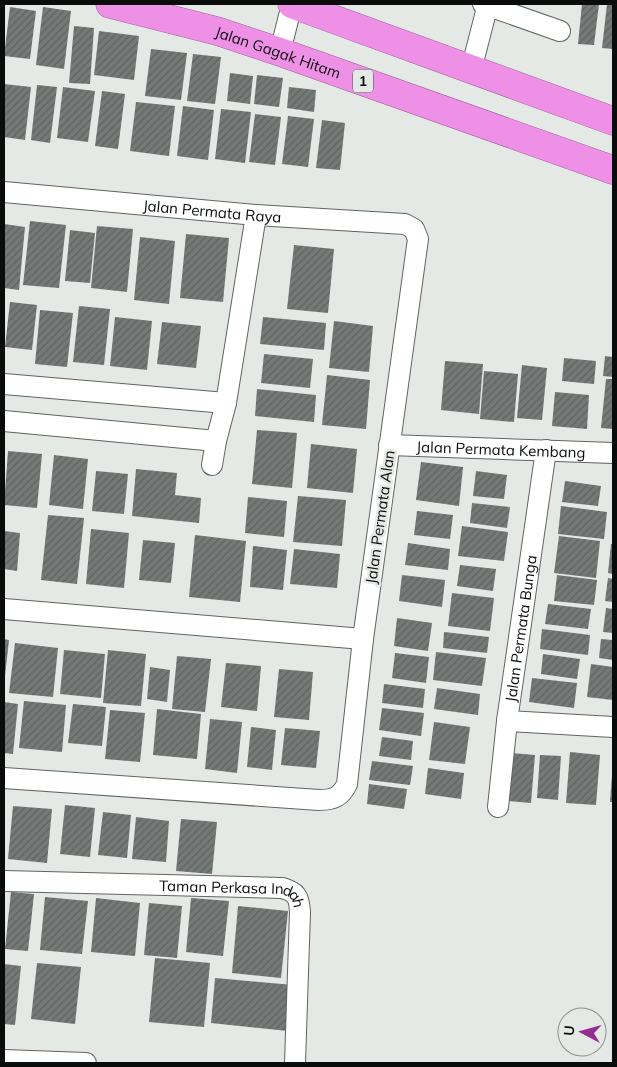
<svg xmlns="http://www.w3.org/2000/svg" width="617" height="1067" font-family="Mulish,sans-serif">
  <defs>
    <pattern id="building-hatch" width="6" height="6" patternUnits="userSpaceOnUse" patternTransform="scale(1.25)"><rect width="6" height="6" fill="#757a78"/><path d="M-1 1l2-2M0 6l6-6M5 7l2-2" fill="none" stroke="#5e6261"/></pattern>
  </defs>
  <rect width="100%" height="100%" fill="#e4e9e6"/>
  <path fill="url(#building-hatch)" d="M582,4H599L594,45L578,44Z
    M607,4H613V49L602,48Z
    M10,7L36,11L30,59L4,56Z
    M43,7L71,11L64,69L36,65Z
    M74,26L94,28L90,84L69,83Z
    M99,31L139,36L134,80L94,75Z
    M151,49L187,53L181,100L145,96Z
    M193,54L221,57L215,104L187,101Z
    M230,73L253,76L250,104L227,101Z
    M257,75L283,78L279,107L254,104Z
    M4,84L31,87L25,140L4,137Z
    M37,85L57,87L50,143L31,140Z
    M63,87L95,91L88,142L57,138Z
    M289,87L316,90L314,112L287,108Z
    M102,91L125,94L118,149L95,146Z
    M136,102L175,106L169,156L130,151Z
    M183,106L214,110L208,160L177,156Z
    M221,109L251,112L245,163L215,159Z
    M255,114L281,117L275,165L249,162Z
    M288,116L314,119L308,167L282,164Z
    M322,120L345,123L340,170L316,168Z
    M30,221L66,225L59,288L23,285Z
    M4,224L25,227L19,290L4,288Z
    M97,226L133,229L127,292L91,288Z
    M70,230L95,233L90,283L65,281Z
    M186,234L229,238L223,302L180,298Z
    M140,237L175,241L169,304L134,300Z
    M294,245L334,249L328,313L287,309Z
    M10,302L37,305L32,350L5,347Z
    M79,306L110,309L104,365L73,362Z
    M40,310L73,313L67,367L35,364Z
    M115,317L152,321L147,370L110,366Z
    M263,317L326,323L324,350L260,344Z
    M334,321L373,326L369,372L329,368Z
    M162,322L201,326L196,368L157,364Z
    M264,354L313,359L310,388L261,383Z
    M605,356L613,357V377L603,376Z
    M564,358L596,361L594,384L562,381Z
    M445,361L483,364L479,414L441,410Z
    M522,365L547,368L542,420L517,418Z
    M484,371L518,374L514,422L480,419Z
    M327,375L370,380L366,429L322,425Z
    M606,379H613V429L601,428Z
    M257,389L316,395L314,422L255,416Z
    M555,392L589,395L587,429L552,426Z
    M257,430L297,433L292,488L252,484Z
    M311,444L357,449L353,493L307,488Z
    M8,451L42,454L37,508L4,505Z
    M54,455L88,459L83,509L49,505Z
    M421,462L463,467L459,506L416,500Z
    M136,469L177,473L175,495L201,498L199,523L132,516Z
    M96,471L128,474L124,514L92,511Z
    M476,471L507,475L504,499L473,496Z
    M565,481L601,486L598,506L562,502Z
    M298,496L346,500L342,546L293,542Z
    M248,497L287,501L284,537L245,533Z
    M472,503L510,507L507,528L470,523Z
    M561,506L607,512L604,539L558,534Z
    M417,511L453,515L450,539L414,535Z
    M48,515L84,518L77,584L41,580Z
    M462,526L508,532L504,561L458,556Z
    M91,529L129,533L124,588L86,584Z
    M4,531L20,533L17,571L4,569Z
    M195,535L246,541L240,602L189,597Z
    M559,536L600,541L596,578L554,573Z
    M143,540L175,543L171,583L139,580Z
    M408,543L450,549L448,570L405,565Z
    M611,544H613V574L608,573Z
    M253,546L287,550L283,590L250,587Z
    M294,549L340,554L337,588L290,584Z
    M460,565L496,569L493,591L457,586Z
    M402,575L445,580L442,607L399,601Z
    M557,575L597,580L594,605L554,601Z
    M608,578L613,579V602L605,601Z
    M452,593L494,598L490,631L448,626Z
    M548,604L591,609L588,629L545,624Z
    M606,608L613,609V633L603,632Z
    M397,618L432,623L428,651L394,646Z
    M542,629L590,635L588,655L540,649Z
    M444,632L489,637L487,653L443,648Z
    M4,639L9,640L5,676H4Z
    M601,639L613,640V660L599,658Z
    M15,643L58,648L53,697L9,693Z
    M64,650L105,654L101,698L60,694Z
    M108,650L146,654L141,706L103,703Z
    M436,652L486,658L482,686L433,680Z
    M395,653L429,657L426,683L392,678Z
    M543,654L580,659L577,679L541,674Z
    M177,656L211,659L205,712L172,709Z
    M226,663L261,666L257,711L221,707Z
    M591,664L613,667V700L587,697Z
    M150,667L170,670L167,702L147,699Z
    M279,669L313,672L309,720L274,717Z
    M532,678L577,683L574,708L529,702Z
    M384,684L425,689L423,708L382,703Z
    M437,688L480,694L478,715L434,709Z
    M24,701L66,705L62,752L19,748Z
    M4,702L18,704L13,754L4,753Z
    M73,704L106,707L102,746L68,743Z
    M382,708L424,713L421,736L379,730Z
    M157,709L201,714L197,759L153,755Z
    M110,710L145,713L140,762L105,759Z
    M210,719L242,722L237,773L205,769Z
    M434,722L470,727L465,764L429,760Z
    M251,727L276,730L272,770L247,767Z
    M285,728L320,731L316,768L281,765Z
    M382,737L413,741L411,760L379,756Z
    M570,752L600,755L596,805L566,803Z
    M511,753L535,755L531,803L507,801Z
    M540,755L561,756L558,800L537,798Z
    M372,761L413,766L410,785L369,780Z
    M428,768L464,773L461,799L425,794Z
    M612,775H613V802H610Z
    M369,784L407,789L404,809L367,804Z
    M65,805L95,808L90,857L60,854Z
    M13,806L52,809L47,863L8,859Z
    M103,812L131,815L127,858L98,855Z
    M136,817L169,821L166,862L132,859Z
    M181,819L217,822L212,874L176,871Z
    M11,892L34,894L28,951L5,949Z
    M45,897L88,901L82,954L40,950Z
    M96,898L140,903L135,956L91,952Z
    M191,898L229,901L223,956L186,952Z
    M149,903L182,906L177,958L144,955Z
    M238,906L288,911L281,978L232,973Z
    M155,958L210,963L204,1027L149,1022Z
    M37,963L81,967L75,1024L31,1019Z
    M4,964L21,966L15,1025L4,1024Z
    M215,978L293,985L288,1031L211,1023Z"/>
  <g fill="none" stroke-linecap="round" stroke-linejoin="round">
    <defs>
      <g id="street">
        <path d="M483,4L560,31"/>
        <path d="M280,52L292,4"/>
        <path d="M471,70L488,4"/>
        <path id="s1" d="M4,192L256,215L405,224L414,229L418,239L363,639L347,784C341,797 333,800 319,800L4,778"/>
        <path d="M4,384L226,403"/>
        <path d="M4,421L216,441"/>
        <path id="s2" d="M389,445L613,453"/>
        <path d="M212,465L216,441L226,403L256,215"/>
        <path d="M4,609L363,639"/>
        <path d="M507,721L613,727"/>
        <path id="s3" d="M498,807L507,721L546,450"/>
        <path id="s4" d="M4,881L282,888C297,892 299,897 300,912L295,1063"/>
        <path d="M4,1060L86,1063"/>
      </g>
      <g id="highway">
        <path id="s5" d="M110,4L217,31L280,52L613,170"/>
        <path d="M292,4L613,121"/>
      </g>
    </defs>
    <use href="#street" stroke="#5f6462" stroke-width="22"/>
    <use href="#highway" stroke="#9f629a" stroke-width="29"/>
    <use href="#street" stroke="#fff" stroke-width="20"/>
    <use href="#highway" stroke="#ef90e7" stroke-width="28"/>
  </g>
  <g text-anchor="middle" dominant-baseline="central" stroke-width="5" stroke-linejoin="round" paint-order="stroke">
    <rect fill="#e4e9e6" stroke="#4b4e4d" stroke-width="1" x="353" y="69.5" width="20" height="23" rx="4"/>
    <g font-size="14" font-weight="bold" fill="#0a0c0b">
      <text x="363" y="81">1</text>
    </g>
    <g font-size="15" fill="#0a0c0b" stroke="#e4e9e6">
      <text stroke="none"><textPath href="#s5" startOffset="175">Jalan Gagak Hitam</textPath></text>
      <text stroke="none"><textPath href="#s1" startOffset="209">Jalan Permata Raya</textPath></text>
      <text stroke="none"><textPath href="#s2" startOffset="112">Jalan Permata Kembang</textPath></text>
      <text transform="translate(380 517) rotate(-82)">Jalan Permata Alan</text>
      <text stroke="none"><textPath href="#s3" startOffset="180">Jalan Permata Bunga</textPath></text>
      <text stroke="none"><textPath href="#s4" startOffset="231">Taman Perkasa Indah</textPath></text>
    </g>
  </g>
  <rect width="617" height="1067" fill="none" stroke="#0a0c0b" stroke-width="10"/>
  <g transform="translate(582 1032) rotate(276)"><circle r="24" fill="#e4e9e6" stroke="#8d918e"/>
  <path d="M0-4L9 19L0 12L-9 19Z" fill="#952c90"/>
  <text y="-8" font-size="14" font-weight="bold" text-anchor="middle" fill="#0a0c0b">U</text>
  </g>
</svg>
